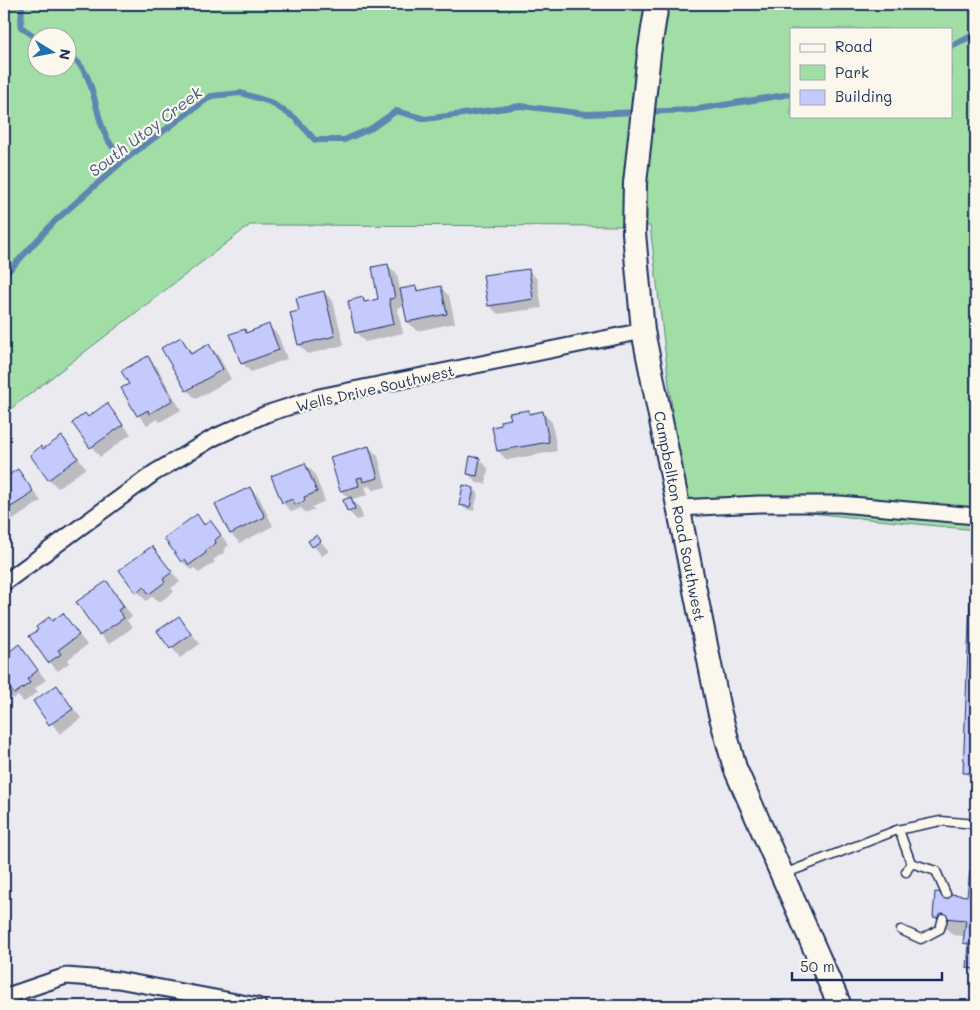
<svg xmlns="http://www.w3.org/2000/svg" width="980" height="1010" font-family="Mali,sans-serif">
  <rect width="100%" height="100%" fill="#ebeaf1"/>
  <filter id="ink" filterUnits="userSpaceOnUse"><feTurbulence type="fractalNoise" baseFrequency=".02" numOctaves="2"/><feDisplacementMap in="SourceGraphic" scale="10" xChannelSelector="R" yChannelSelector="G"/><feConvolveMatrix kernelMatrix="1 2 1 2 8 2 1 2 1" color-interpolation-filters="sRGB"/></filter>
  <g filter="url(#ink)">
    <path fill="#a0dea5" stroke="#5e8682" fill-rule="evenodd" d="M4,4H976V530L683,500L650,226L250,225L4,414ZM791,29H951V116H791ZM38,38H68V68H38Z"/>
    <path fill="#0003" d="M388,265L397,274L400,290L416,287L420,291L440,287L449,296L455,323L417,331L408,322L405,306L397,308L403,333L365,342L356,332L363,299L367,303L380,300Z
      M528,270L537,279L542,308L498,314L489,305Z
      M324,292L333,301L344,345L308,354L299,345Z
      M269,326L278,335L287,359L251,372L242,363L245,330L248,333Z
      M181,338L194,354L209,346L218,355L231,379L196,399L187,390Z
      M148,358L157,367L181,410L160,422L157,419L147,425L138,415L123,389L130,385Z
      M107,404L131,434L100,457L73,423L88,418Z
      M528,411L532,415L543,413L552,422L557,451L507,460L498,451L502,426Z
      M62,437L86,468L58,488L49,479L44,451Z
      M369,447L378,456L386,487L374,490L369,486L365,487L368,495L352,499L360,508L363,518L357,520L348,511L349,499L341,491Z
      M479,459L488,468L486,484L477,483L468,474Z
      M305,464L314,473L325,501L312,507L314,510L306,513L301,508L292,512L283,503L273,477Z
      M17,470L41,501L13,520L4,510V480Z
      M250,488L259,497L273,526L240,543L231,534Z
      M474,489L478,493L474,511L465,509L461,505Z
      M197,516L206,525L210,522L229,545L223,550L225,552L213,560L215,562L199,573L194,568L191,570L182,561Z
      M317,537L329,551L322,556L310,541Z
      M152,548L180,582L171,588L174,592L159,602L153,596L146,601L121,571Z
      M972,575L976,576V784L964,772Z
      M106,583L116,592L132,617L127,620L132,628L109,644L100,634Z
      M63,614L87,645L67,660L69,663L58,671L49,662L52,622Z
      M179,618L200,644L180,658L159,631Z
      M19,646L46,680L35,688L38,692L24,702L18,696L13,699L4,690V657Z
      M56,687L81,718L60,734L35,702Z
      M971,872L976,873V976L968,967L970,948L964,943L965,936L953,935L934,917L969,897Z"/>
    <g fill="none" stroke-linecap="round" stroke-linejoin="round">
      <path stroke="#5f86b1" stroke-width="6" d="M22,4L21,27L38,39
        M951,46L976,34
        M68,55C96,69 93,113 107,138C111,146 118,154 123,161
        M4,276L55,221L123,161L211,96L241,93L270,102L295,118L315,140H344L372,128L396,111L425,119L521,106L587,114L692,110L791,94"/>
    </g>
    <path fill="#c5cafc" stroke="#1b2f5e" d="M388,264L395,298L389,299L394,324L355,333L348,301L363,297L364,302L378,299L372,267Z
      M529,269L533,299L488,306L483,275Z
      M416,286L417,291L441,286L447,314L407,322L400,289Z
      M324,291L335,336L298,345L290,313L299,311L296,298Z
      M269,324L279,350L241,364L230,334L245,329L246,333Z
      M181,337L191,354L209,344L223,369L186,391L161,348Z
      M148,356L173,400L149,414L148,410L137,416L121,388L129,384L121,371Z
      M107,403L123,425L90,448L72,423L85,413L88,417Z
      M529,410V414L543,411L549,442L497,451L492,427L501,425L500,421L511,419L509,413Z
      M62,436L78,458L48,480L30,455L41,446L43,449Z
      M369,446L378,478L363,482L362,477L357,478L359,486L340,491L330,457Z
      M470,456L480,458L477,476L467,474Z
      M305,463L317,492L304,497L305,501L295,505L293,499L282,503L271,476Z
      M18,469L33,491L26,496L27,497L4,511V478Z
      M463,485L474,488L470,507L459,505Z
      M250,487L265,517L230,534L215,504Z
      M351,497L355,509L347,511L343,500Z
      M197,514L204,525L210,520L221,535L215,540L216,543L205,551L206,553L189,565L185,559L181,562L164,538Z
      M317,535L321,541L312,547L308,541Z
      M152,546L172,572L163,579L165,582L149,594L144,587L136,593L119,570Z
      M971,574H976V773H963Z
      M107,581L124,607L118,610L124,618L99,635L76,602Z
      M63,613L79,635L58,650L61,654L48,663L29,636L38,630L36,627L49,617L52,621Z
      M179,616L191,634L170,649L157,631Z
      M19,644L38,670L27,679L30,683L14,694L9,687L4,691V656Z
      M57,685L73,709L49,725L33,701Z
      M976,867V969L967,968L969,944L963,943L966,920L933,917L935,892L967,896L970,871L976,872Z"/>
    <g fill="none" stroke-linecap="round" stroke-linejoin="round">
      <defs>
        <path id="lane" d="M899,830L911,863L906,872
          M911,863L936,871L946,894
          M784,874L897,830L941,821L976,824
          M901,930L921,939L940,929L943,918"/>
        <path id="street" d="M679,508L759,504H840L976,516
          M4,583L154,473L213,438L266,414L319,397L643,331
          M4,997L66,976L118,980L258,1006"/>
        <path id="secondary" d="M657,4L649,54L635,183L634,233L643,331L719,710L735,768L840,1006"/>
      </defs>
      <use href="#lane" stroke="#1b2f5e" stroke-width="11"/>
      <use href="#street" stroke="#1b2f5e" stroke-width="19"/>
      <use href="#secondary" stroke="#1b2f5e" stroke-width="26"/>
      <use href="#lane" stroke="#fbf7ec" stroke-width="8"/>
      <use href="#street" stroke="#fbf7ec" stroke-width="15"/>
      <use href="#secondary" stroke="#fbf7ec" stroke-width="22"/>
    </g>
  </g>
  <g text-anchor="middle" dominant-baseline="central" stroke-width="4.5" stroke-linejoin="round" paint-order="stroke">
    <g font-size="15" fill="#1b2f5e" stroke="#fbf7ec">
      <text transform="translate(375 388) rotate(-13)">Wells Drive Southwest</text>
      <text transform="translate(680 516) rotate(79)">Campbellton Road Southwest</text>
    </g>
    <g font-size="16" font-style="italic" fill="#3d5a88" stroke="#fbf7ec">
      <text transform="translate(145 131) rotate(-37)">South Utoy Creek</text>
    </g>
  </g>
  <rect width="980" height="1010" fill="none" stroke="#fbf7ec" stroke-width="20"/>
  <rect x="10" y="10" width="960" height="990" fill="none" stroke="#1b2f5e" stroke-width="2" filter="url(#ink)"/>
  <rect x="790" y="28" width="162" height="90" fill="#fbf7ec" stroke="#a1a7b3"/>
  <rect x="800" y="44" width="25" height="8" fill="#fbf7ec" stroke="#a1a7b3"/>
  <text x="835" y="52" font-size="15" fill="#1b2f5e">Road</text>
  <rect x="800" y="65" width="25" height="15" fill="#a0dea5" stroke="#a1a7b3"/>
  <text x="835" y="78" font-size="15" fill="#1b2f5e">Park</text>
  <rect x="800" y="90" width="25" height="15" fill="#c5cafc" stroke="#a1a7b3"/>
  <text x="835" y="102" font-size="15" fill="#1b2f5e">Building</text>
  <g transform="translate(52 52) rotate(100)"><circle r="24" fill="#fbf7ec" stroke="#a1a7b3"/>
  <path d="M0-4L9 19L0 12L-9 19Z" fill="#1f6fb2"/>
  <text y="-8" font-size="14" font-weight="bold" text-anchor="middle" fill="#1b2f5e">N</text>
  </g>
  <path d="M792 972v8h150v-8" fill="none" stroke="#1b2f5e" stroke-width="2.5"/>
  <text x="800" y="972" font-size="15" fill="#1b2f5e" stroke="#fbf7ec" stroke-width="4" paint-order="stroke">50 m</text>
</svg>
